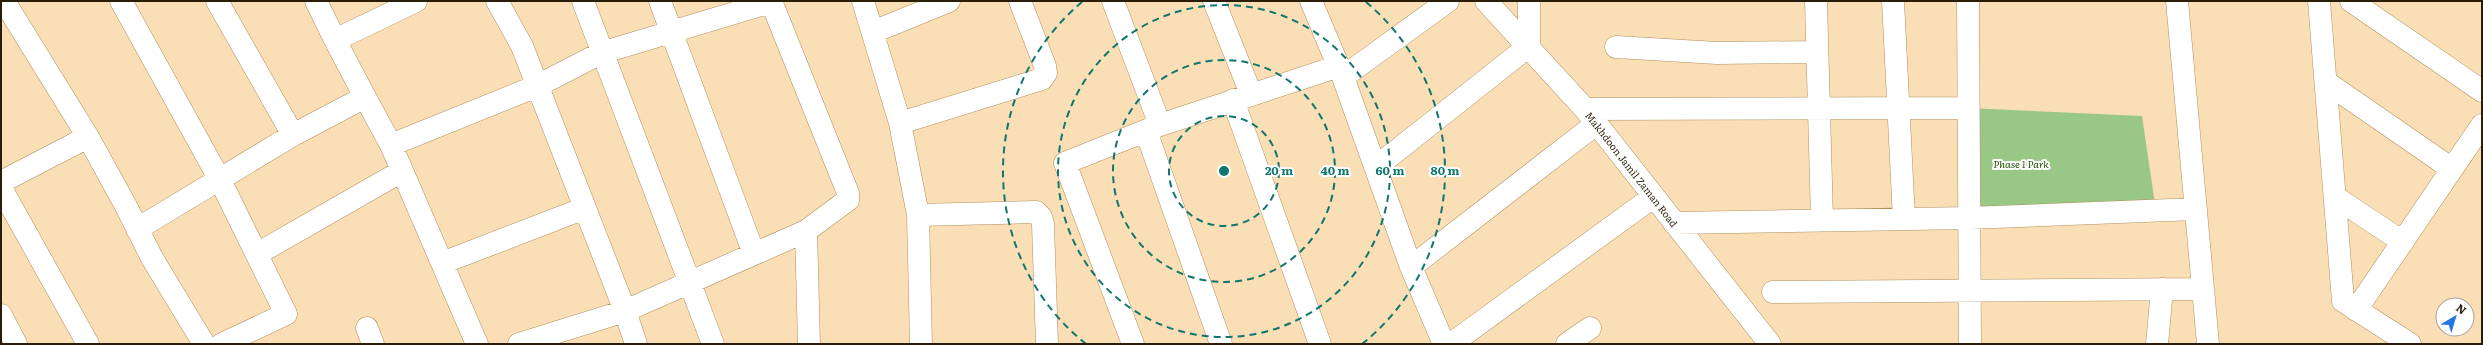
<svg xmlns="http://www.w3.org/2000/svg" width="2483" height="345" font-family="Literata,serif">
  <rect width="100%" height="100%" fill="#fadeb5"/>
  <path fill="#99c886" d="M1968,108L2142,116L2156,211L1969,218Z"/>
  <g fill="none" stroke-linecap="round" stroke-linejoin="round">
    <defs>
      <path id="minor" d="M4,1L88,137
        M121,1L220,180L286,314L222,344
        M217,1L293,135
        M316,1L335,40
        M497,1L522,46L625,311L519,344
        M583,1L713,344
        M660,1L754,254
        M863,1L900,123L918,215
        M1113,1L1160,125
        M1214,1L1251,94
        M1311,1L1343,77L1411,267L1444,344
        M1486,1L1585,109L1770,344
        M1816,1L1822,220
        M1893,1L1904,219
        M1968,1L1970,344
        M2177,1L2208,344
        M2319,1L2343,301L2410,344
        M2351,1L2482,91
        M873,32L949,1
        M1616,47L1717,53L1817,52
        M1343,77L1448,1
        M2326,82L2452,169
        M365,97L391,145
        M1233,100L1320,344
        M1585,109L1968,108
        M900,123L1042,79L1046,73L1045,66L1020,1
        M1146,131L1221,344
        M1376,167L1529,46V1
        M1,182L88,137L127,208L152,258L204,344
        M1,188L88,344
        M2335,197L2403,242
        M1674,223L1969,218L2196,209
        M137,229L293,135L365,97L335,40L416,1
        M806,231L809,344
        M257,254L402,171
        M442,263L585,208
        M1411,267L1596,124
        M1773,292L2203,289
        M2356,310L2482,125
        M1,315L16,344
        M367,328L373,344
        M477,344L391,145L537,86L601,53L771,2
        M636,344L625,311L806,231L848,200V193L771,1
        M921,344L918,215L1036,212L1041,217L1043,224L1047,344
        M1133,344L1065,163L1160,125L1339,66
        M1451,344L1653,197
        M1567,344L1590,328
        M2157,344L2162,289"/>
    </defs>
    <use href="#minor" stroke="#b08f5d" stroke-width="23"/>
    <use href="#minor" stroke="#fff" stroke-width="22"/>
  </g>
  <g fill="none" stroke="#0f766e" stroke-width="2" stroke-dasharray="7 5">
    <circle cx="1224" cy="171" r="55"/>
    <circle cx="1224" cy="171" r="111"/>
    <circle cx="1224" cy="171" r="166"/>
    <path d="M1086 344A221 221 0 0 1 1082 2M1366 2A221 221 0 0 1 1362 344"/>
  </g>
  <g text-anchor="middle" dominant-baseline="central" stroke-width="4" stroke-linejoin="round" paint-order="stroke">
    <g font-size="10" font-style="italic" fill="#215102" stroke="#fff">
      <text x="2021" y="163">Phase 1 Park</text>
    </g>
    <g font-size="10" fill="#2a1d08" stroke="#fff">
      <text transform="translate(1632 169) rotate(52)">Makhdoon Jamil Zaman Road</text>
    </g>
  </g>
  <circle cx="1224" cy="171" r="6" fill="#0f766e" stroke="#fff" stroke-width="2"/>
  <g font-size="12" text-anchor="middle" font-weight="bold" fill="#0f766e" stroke="#fff" stroke-width="4" stroke-linejoin="round" paint-order="stroke">
    <text x="1279" y="175">20 m</text>
    <text x="1335" y="175">40 m</text>
    <text x="1390" y="175">60 m</text>
    <text x="1445" y="175">80 m</text>
  </g>
  <rect width="2483" height="345" fill="none" stroke="#2a1d08" stroke-width="4"/>
  <g transform="translate(2455 317) rotate(38)"><circle r="19" fill="#ffffff" stroke="#aaa59c"/>
  <path d="M0-3L7 15L0 10L-7 15Z" fill="#2476e1"/>
  <text y="-6" font-size="11" font-weight="bold" text-anchor="middle" fill="#2a1d08">N</text>
  </g>
</svg>
